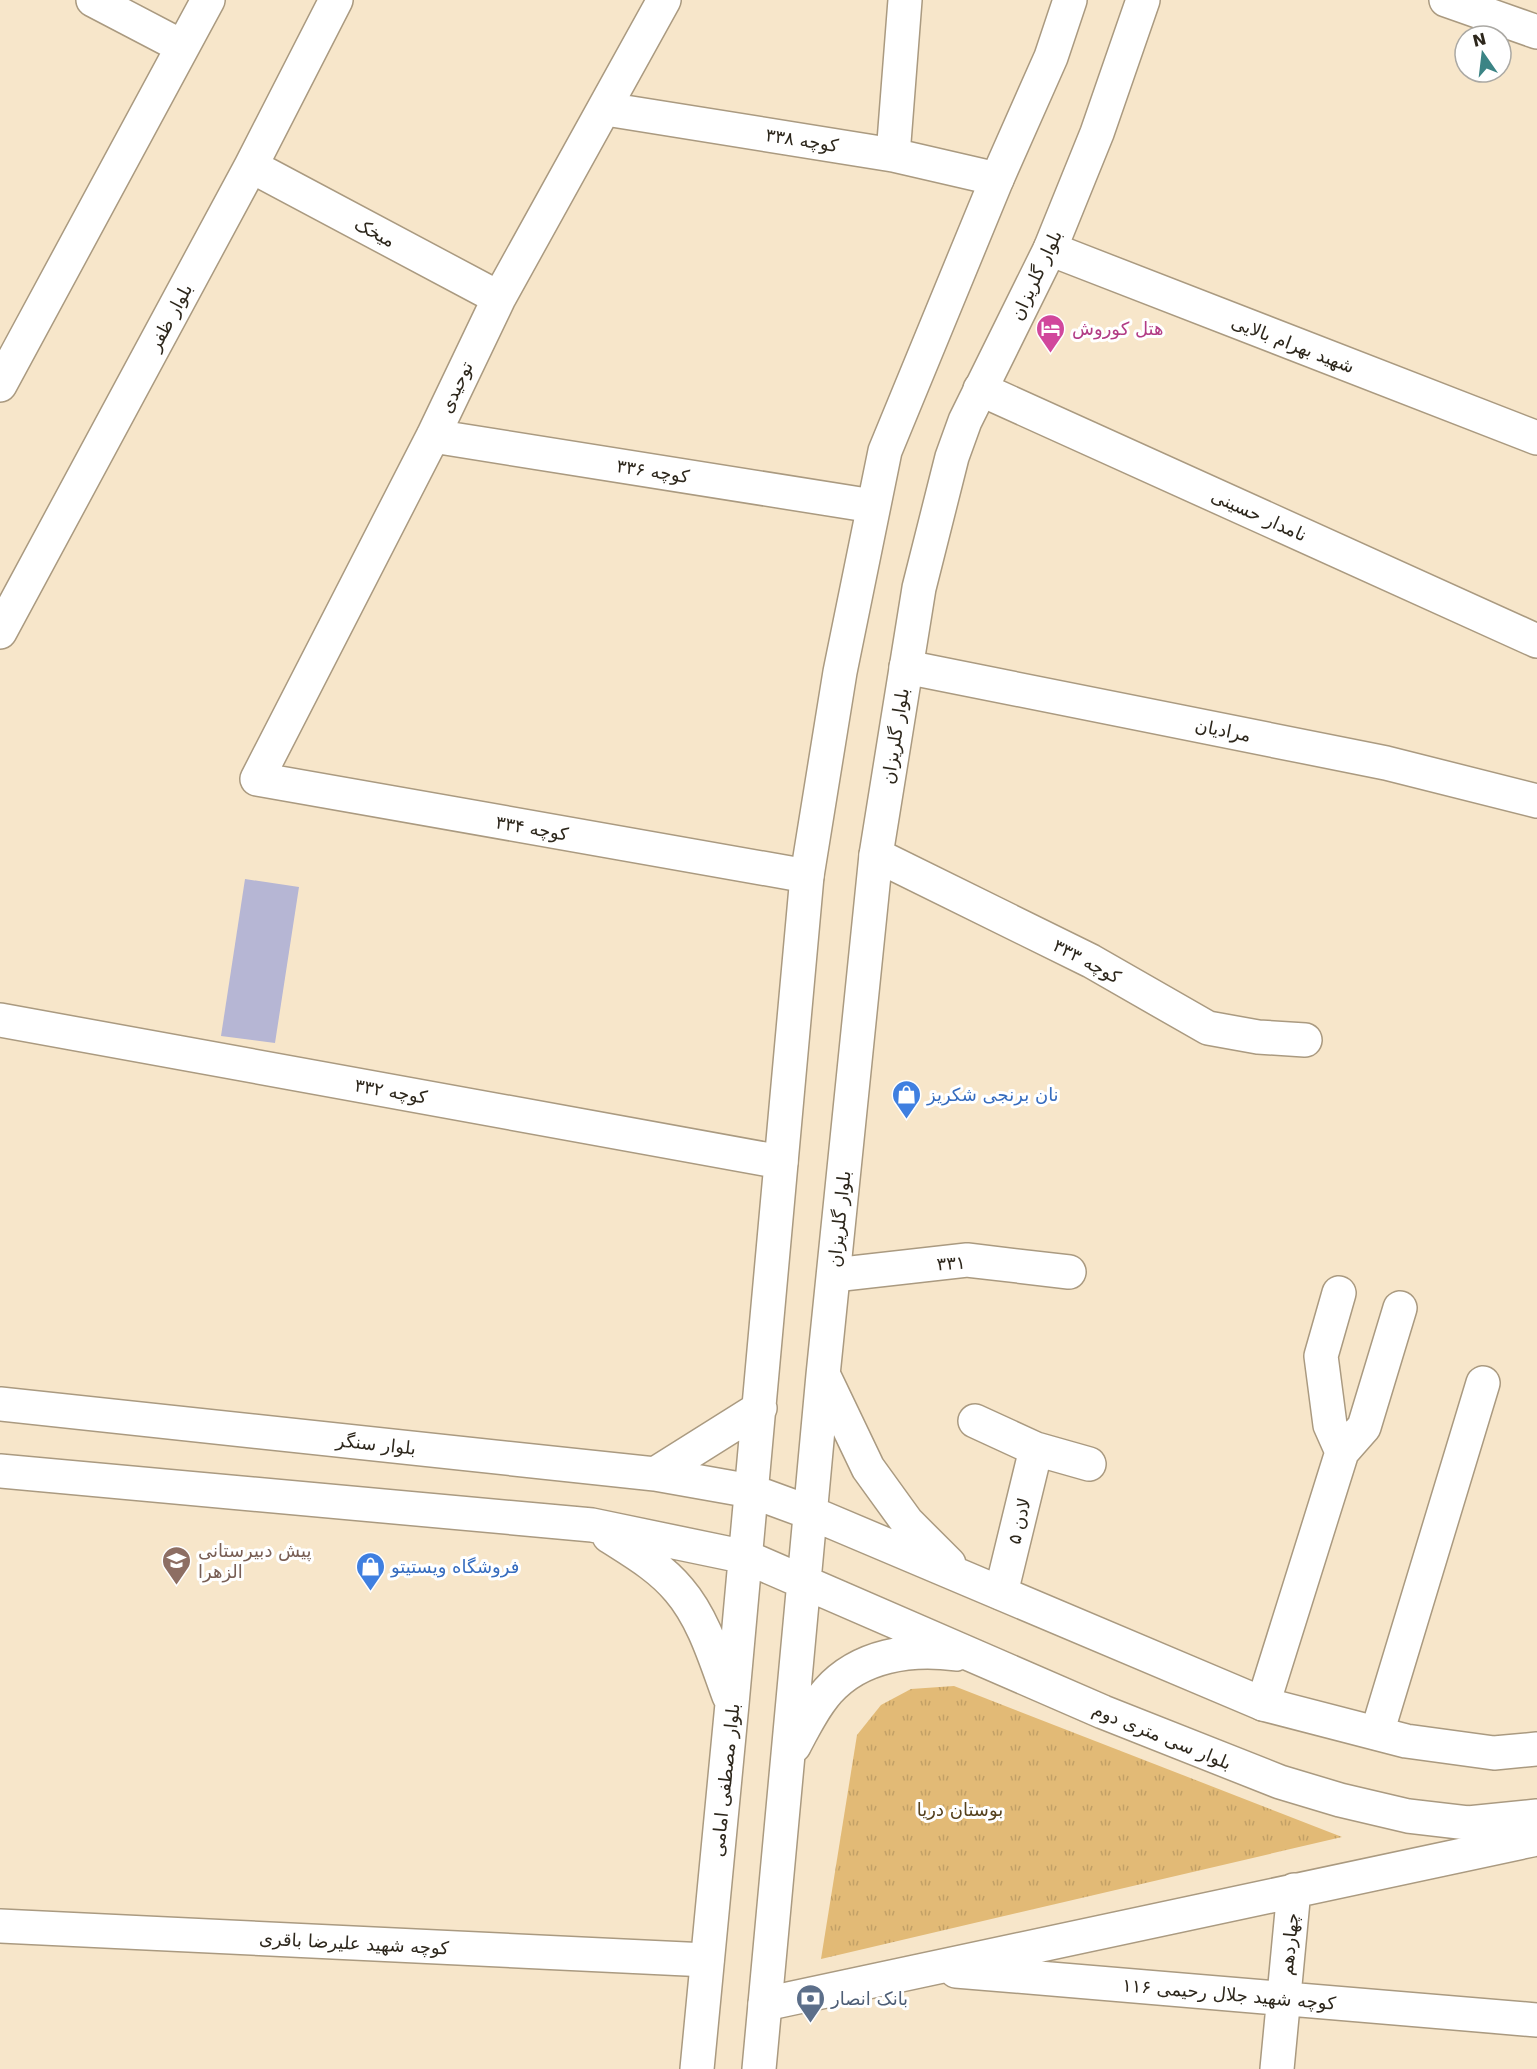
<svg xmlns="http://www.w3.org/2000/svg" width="1537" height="2069" font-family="'DejaVu Sans',Vazirmatn,sans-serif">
  <defs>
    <pattern id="grass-tufts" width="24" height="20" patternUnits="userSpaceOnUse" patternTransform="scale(1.5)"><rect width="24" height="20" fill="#e2ba76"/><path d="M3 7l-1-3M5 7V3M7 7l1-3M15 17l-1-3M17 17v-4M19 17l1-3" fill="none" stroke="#c2a066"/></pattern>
  </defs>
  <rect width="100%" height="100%" fill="#f7e6ca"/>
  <path fill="url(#grass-tufts)" d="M954,1686L1342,1837L821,1959L857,1735L881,1705L911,1689Z"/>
  <path fill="#b6b6d4" d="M245,879L299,887L275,1043L221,1036Z"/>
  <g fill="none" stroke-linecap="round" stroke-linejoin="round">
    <defs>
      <path id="minor" d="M93,0L181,46
        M664,0L499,298L433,436L257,779L807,876
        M1446,0L1537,32
        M606,109L893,155L997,179
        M893,155L905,0
        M251,166L499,298
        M1050,249L1537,438
        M0,385L208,0
        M980,389L1537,641
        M433,436L873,506
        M0,632L251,166L336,0
        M906,667L1386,763L1537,801
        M876,855L1091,961L1208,1028L1258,1037L1305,1040
        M0,1020L781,1162
        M834,1275L967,1260L1069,1272
        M1339,1293L1321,1356L1330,1425L1342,1452
        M975,1421L1036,1449
        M1001,1593L1036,1449L1089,1464
        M1263,1704L1342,1452L1364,1427L1400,1308
        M1377,1733L1483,1383
        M0,1926L707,1960
        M956,1971L1537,2020
        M765,2004L1532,1840L1537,1836
        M1277,2069L1294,1890"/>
      <path id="major" d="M824,1376L868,1468L907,1522L949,1564
        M0,1404L655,1474L751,1491L811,1513L1263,1704L1406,1741L1494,1753L1537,1749
        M0,1471L592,1525L746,1557L1103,1712L1280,1782L1340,1800L1408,1816L1468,1823L1537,1816
        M655,1474L760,1408
        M609,1536C634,1552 660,1567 679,1590C704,1619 716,1661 729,1696
        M794,1746C804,1727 814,1707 828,1691C860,1655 911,1648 956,1654
        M697,2069L732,1704L807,876L840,672L885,451L997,179L1051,57L1070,0
        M759,2069L823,1375L876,855L919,588L952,457L965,421L1050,249L1097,133L1143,0"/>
    </defs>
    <use href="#minor" stroke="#aa9a80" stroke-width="36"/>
    <use href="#major" stroke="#aa9a80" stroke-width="36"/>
    <use href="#minor" stroke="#fff" stroke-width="33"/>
    <use href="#major" stroke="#fff" stroke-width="33"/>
  </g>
  <defs>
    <symbol id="hotel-pin" viewBox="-11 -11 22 30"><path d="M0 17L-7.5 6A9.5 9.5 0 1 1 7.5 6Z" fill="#d1479c" stroke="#fff"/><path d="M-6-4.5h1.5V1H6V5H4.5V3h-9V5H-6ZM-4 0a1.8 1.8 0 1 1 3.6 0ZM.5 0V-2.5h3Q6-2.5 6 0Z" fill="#fff"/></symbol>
    <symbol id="shop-pin" viewBox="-11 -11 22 30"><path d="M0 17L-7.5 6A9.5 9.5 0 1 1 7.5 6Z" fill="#3f7fe0" stroke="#fff"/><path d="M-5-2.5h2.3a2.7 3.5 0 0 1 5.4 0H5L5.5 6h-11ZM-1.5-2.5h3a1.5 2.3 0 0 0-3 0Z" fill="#fff"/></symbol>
    <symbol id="school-pin" viewBox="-11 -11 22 30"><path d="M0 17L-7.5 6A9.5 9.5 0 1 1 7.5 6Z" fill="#8d6e63" stroke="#fff"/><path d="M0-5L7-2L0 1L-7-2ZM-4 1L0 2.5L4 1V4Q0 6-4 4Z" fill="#fff"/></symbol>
    <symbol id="bank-pin" viewBox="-11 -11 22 30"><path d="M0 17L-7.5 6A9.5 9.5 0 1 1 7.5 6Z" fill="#5c6f8a" stroke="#fff"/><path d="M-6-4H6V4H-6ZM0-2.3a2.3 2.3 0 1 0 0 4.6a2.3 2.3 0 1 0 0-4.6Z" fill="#fff"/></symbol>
  </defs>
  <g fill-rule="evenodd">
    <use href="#hotel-pin" x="1034" y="312" width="33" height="45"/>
    <use href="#shop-pin" x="890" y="1078" width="33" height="45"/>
    <use href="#school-pin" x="160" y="1544" width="33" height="45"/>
    <use href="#shop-pin" x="354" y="1550" width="33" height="45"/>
    <use href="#bank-pin" x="794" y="1982" width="33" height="45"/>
  </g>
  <g text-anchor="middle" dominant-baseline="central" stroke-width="6" stroke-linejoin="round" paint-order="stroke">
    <g font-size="18" fill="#2d271c" stroke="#fff">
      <text transform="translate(802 140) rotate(9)">کوچه ۳۳۸</text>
      <text transform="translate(375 232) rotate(28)">میخک</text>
      <text transform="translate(1036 275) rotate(-65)">بلوار گلریزان</text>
      <text transform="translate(170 317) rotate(-62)">بلوار ظفر</text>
      <text transform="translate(1293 344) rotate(21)">شهید بهرام بالایی</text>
      <text transform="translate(456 387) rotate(-65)">توحیدی</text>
      <text transform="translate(653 471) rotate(9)">کوچه ۳۳۶</text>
      <text transform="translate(1259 515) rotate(24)">نامدار حسینی</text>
      <text transform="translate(1223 730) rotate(11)">مرادیان</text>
      <text transform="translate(895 736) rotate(-81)">بلوار گلریزان</text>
      <text transform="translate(532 828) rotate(10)">کوچه ۳۳۴</text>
      <text transform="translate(1087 961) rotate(28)">کوچه ۳۳۳</text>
      <text transform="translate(391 1091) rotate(10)">کوچه ۳۳۲</text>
      <text transform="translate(839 1219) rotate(-84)">بلوار گلریزان</text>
      <text transform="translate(951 1263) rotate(-4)">۳۳۱</text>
      <text transform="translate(376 1444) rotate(6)">بلوار سنگر</text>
      <text transform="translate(1019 1521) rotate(-76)">لادن ۵</text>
      <text transform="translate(1162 1736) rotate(22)">بلوار سی متری دوم</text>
      <text transform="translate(725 1780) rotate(-84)">بلوار مصطفی امامی</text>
      <text transform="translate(354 1943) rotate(3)">کوچه شهید علیرضا باقری</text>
      <text transform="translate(1289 1944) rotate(-84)">چهاردهم</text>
      <text transform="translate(1229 1994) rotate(5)">کوچه شهید جلال رحیمی ۱۱۶</text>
    </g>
    <g font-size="18" fill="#b23c85" stroke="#fff" text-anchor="start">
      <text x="1072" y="328">هتل کوروش</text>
    </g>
    <g font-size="18" fill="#366cbe" stroke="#fff" text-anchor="start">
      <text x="927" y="1094">نان برنجی شکریز</text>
      <text x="391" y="1566">فروشگاه ویستیتو</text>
    </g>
    <g font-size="18" fill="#785e54" stroke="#fff" text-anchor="start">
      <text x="198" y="1550">پیش دبیرستانی<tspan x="198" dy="21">الزهرا</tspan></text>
    </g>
    <g font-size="18" fill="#56421f" stroke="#fff">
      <text x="960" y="1809">بوستان دریا</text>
    </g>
    <g font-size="18" fill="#4e5e75" stroke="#fff" text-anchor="start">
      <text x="831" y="1998">بانک انصار</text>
    </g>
  </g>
  <g transform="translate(1483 54) rotate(346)"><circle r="28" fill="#ffffff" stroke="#aba9a4" stroke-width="1.5"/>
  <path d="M0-4.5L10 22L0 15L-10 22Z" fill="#3b8485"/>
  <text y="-9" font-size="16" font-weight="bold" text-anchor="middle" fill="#2d271c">N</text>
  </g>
</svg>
